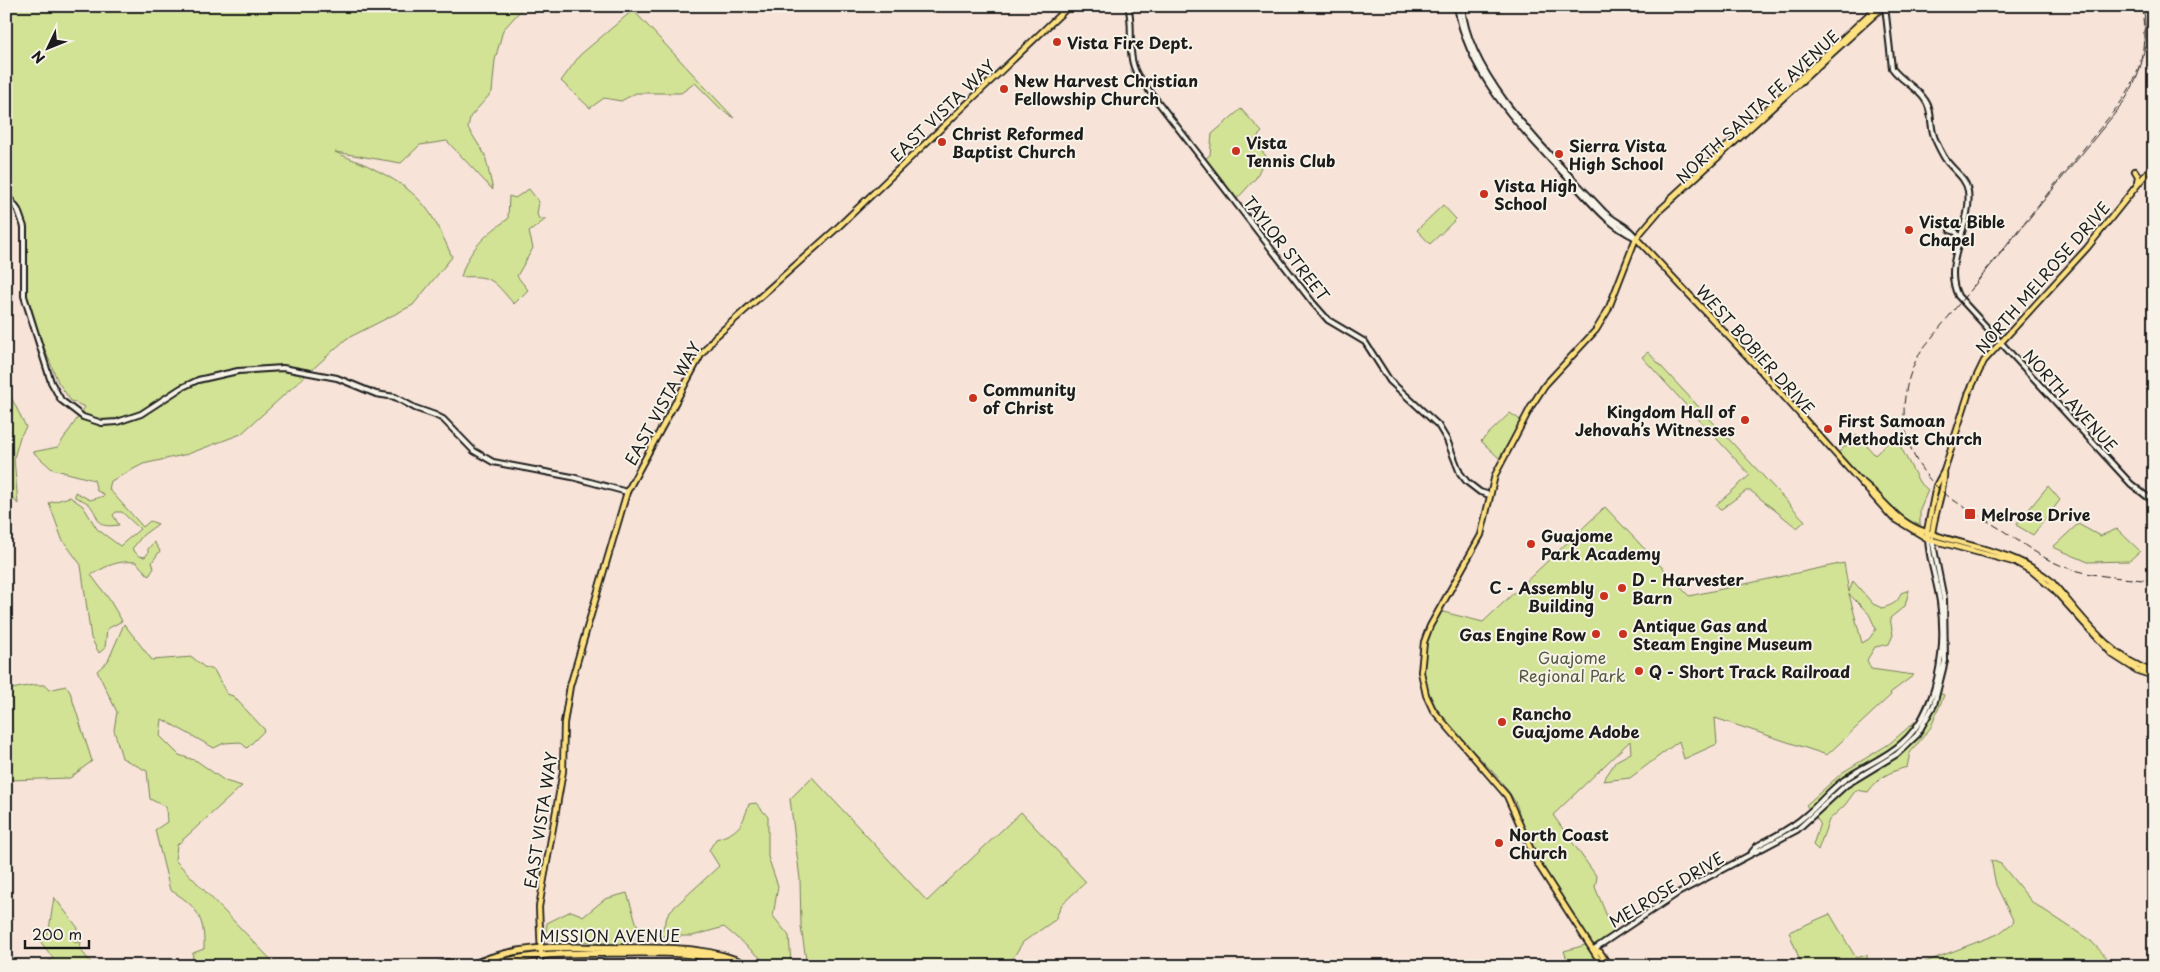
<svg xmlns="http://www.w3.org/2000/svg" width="2160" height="972" font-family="'Playpen Sans',sans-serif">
  <rect width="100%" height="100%" fill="#f7e3d8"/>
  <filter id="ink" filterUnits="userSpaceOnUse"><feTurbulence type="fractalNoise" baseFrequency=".02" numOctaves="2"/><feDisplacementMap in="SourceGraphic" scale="10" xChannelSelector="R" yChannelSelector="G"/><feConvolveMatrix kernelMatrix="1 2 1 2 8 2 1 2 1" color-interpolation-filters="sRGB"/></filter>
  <g filter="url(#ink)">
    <path fill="#d2e396" stroke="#778059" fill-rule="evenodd" d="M6,6H522L521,10L503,30L495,60L492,92L470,117L468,128L485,155L493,190L447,141L420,145L401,163L335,152C349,159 365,163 378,171C423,194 433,213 452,257L413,305L346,339L241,434L188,454L143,464L111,481L109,489L143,527L150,521L158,524L143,535L132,549L139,556L145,557L148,553V549L154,542L160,551L152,562L154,568L149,576L136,562C118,560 106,566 91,575L109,599L122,621L107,629L105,648L99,653L91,638L81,565L62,539L49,503L70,497L83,506L97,529L120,546L140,529L122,512H116L113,515L119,525C96,528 101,522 92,508C89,502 81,500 75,497V492L90,500L104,496V494L97,491L94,480L52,469L33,452L58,447L85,407L71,401L58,382L25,300L23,227L6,191Z
      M633,10L734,118L721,109L695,83L681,93H636L621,101L604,98L590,108L561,81L580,55Z
      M1241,109L1262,132L1253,141L1266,156L1256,178L1235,201L1203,160L1210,155L1212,134Z
      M529,189L539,202L537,214L539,219H546L529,232L533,248L517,276L528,290L514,304C493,281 494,275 461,277C468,250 486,234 508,219L509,196L515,198Z
      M1443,205L1456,219L1430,244L1417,230Z
      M1648,352L1669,375L1805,521L1797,528L1751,491H1746L1720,510L1716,505L1750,475L1642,357Z
      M6,373L10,395L26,427L20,437L14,458L18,504L6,491Z
      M1510,413L1522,421L1499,458L1481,441Z
      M1857,435L1875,455L1895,436L1919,482L1928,490L1920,509V526C1887,510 1864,478 1838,453Z
      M2048,486L2060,500L2033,535L2016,525Z
      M1605,507L1689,596L1844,563L1849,592L1853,581L1873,604L1882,608C1892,605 1898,603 1901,593L1909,590L1905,606L1890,618L1893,635L1889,644L1875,647L1867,660L1871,669L1914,675L1890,693L1891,695L1827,755L1715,718L1717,744L1684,759L1679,741L1630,778L1603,781L1616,761L1631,753L1630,741L1553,815L1597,877L1595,887L1613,931V935L1594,950L1602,966H1569L1564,951L1589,944C1573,919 1553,894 1540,867C1534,855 1528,842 1523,829C1519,819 1520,809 1514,800C1484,748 1408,714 1425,642C1427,632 1434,621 1439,611L1483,622ZM1849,594L1869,614L1876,629L1869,639L1862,643Z
      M2078,524L2100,536L2117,529L2140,551L2129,561L2088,562L2053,547Z
      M124,624L152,660L192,657L204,667L214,670L227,694L233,696L265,730L247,748L240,742L224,743L214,748L162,719L160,736L179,755L197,761L225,781L242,786L177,845L175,860L277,966H192L193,953L204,949C205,917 196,905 170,890L155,830L167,822L166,807L150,799L147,771L122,758L114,730L117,712L97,671L108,661Z
      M33,685H44L49,690L66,686L70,692L92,761L70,778L10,780L6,779V690Z
      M1931,690L1944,695L1931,727L1910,753L1907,767C1889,772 1879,777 1868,792L1856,790L1845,805L1829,820L1818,850L1813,845L1820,823L1806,805L1843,772L1889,744L1918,719Z
      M812,777L927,901L1021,812L1086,882L1062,904L1055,920L1023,942L1013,958L1003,966H807L801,927L800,879L790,799Z
      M756,803L768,817V857L778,886L773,916L789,936L791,963L788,966H770L724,927L692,936H642L621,944L545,939L547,923L571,911L584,916L605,899L627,893L637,925L648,931L662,930L669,912L719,866L709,850L716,839C739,832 742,826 749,804Z
      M1991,860L2001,864L2032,902L2091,941L2107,958L2102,966H1915L1998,934L2014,922L1996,885Z
      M54,897L78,928L73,938L75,943L81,941L80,949L92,964L91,966H43L53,958L40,941L49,930Z
      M1830,914L1856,958L1867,955V966H1802L1789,932Z"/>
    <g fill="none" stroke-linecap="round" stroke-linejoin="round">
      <defs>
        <path id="secondary" d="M1128,6C1135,30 1125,54 1138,76L1313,303L1328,320L1365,342L1390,381L1438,425L1447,440L1460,473L1467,482L1480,492L1490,495
          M1457,6C1468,76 1524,131 1570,180C1592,203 1607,224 1636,238
          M1462,6C1468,80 1556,160 1604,212C1614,222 1630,227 1636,238
          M1885,6L1892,68C1901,81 1917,87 1925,100C1932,109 1930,122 1933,133C1935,141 1940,150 1944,157C1951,169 1966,177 1968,191C1973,226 1941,262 1958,296L2131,484L2154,502
          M6,194L18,210L24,227V296L51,382L61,400L83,417L102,423L117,422L141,414L181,388L198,380L238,371L283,368L337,378L376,394L395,397L415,408L435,415L443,419L474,451L493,462L572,477L627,492
          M1950,230L1956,232L1960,239
          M1752,852L1757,846C1773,837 1791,829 1805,816C1819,805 1829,790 1844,780C1862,766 1885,759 1902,743C1938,711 1947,649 1940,602C1937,581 1929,560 1928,539
          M1594,949L1678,893L1797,830L1846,785L1897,754L1917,735L1934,705L1945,661L1944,599L1932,539
          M438,966L447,962L460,966
          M539,966L541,955"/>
        <path id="primary" d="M2135,171L2138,176L2137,183
          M1668,203L1670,199L1878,6
          M1636,238L1761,371L1892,517L1928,539L2017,563L2033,572L2055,591L2113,655L2138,671L2154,676
          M1860,480C1880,495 1894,519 1918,529C1962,547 2011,548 2050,580C2080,613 2108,658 2154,672
          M1932,535C1933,517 1946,486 1944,471
          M1928,539L1927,531L1936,486L1944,471L1969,392L1984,361L2087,248L2154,164
          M1594,949L1600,952L1609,966
          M541,955L539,907L563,771L564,723L570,686L627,492L701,355L715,337L836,229L1069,6
          M1603,966L1537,863L1507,796L1433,710L1426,695L1421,672L1424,642L1430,626L1481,535L1495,475L1532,405L1545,385L1596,330L1608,310L1636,238L1660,210L1884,6"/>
        <path id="highway" d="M470,966C518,943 569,947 620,948C664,948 709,946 750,966
          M491,966C530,952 569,954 610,953C654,953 697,950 739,966"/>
      </defs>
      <use href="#secondary" stroke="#1c1c1c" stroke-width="8"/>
      <use href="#primary" stroke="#1c1c1c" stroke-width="8"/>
      <use href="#highway" stroke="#1c1c1c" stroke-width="9"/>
      <use href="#secondary" stroke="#f7f3e8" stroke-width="4"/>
      <use href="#primary" stroke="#fde080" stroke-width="4.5"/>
      <use href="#highway" stroke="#fde080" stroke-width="5.5"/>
      <path stroke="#1c1c1c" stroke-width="1" d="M1973,287L2120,107C2142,77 2150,44 2143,6"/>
      <path stroke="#1c1c1c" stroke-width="1" stroke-dasharray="8 4" stroke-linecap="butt" d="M2141,6C2149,43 2141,76 2118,106L1921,351C1895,395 1898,449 1936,486C1954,503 1978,515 1999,528C2021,542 2043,560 2068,568C2095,577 2125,578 2154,581"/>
    </g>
  </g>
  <g fill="#c8321e" stroke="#f7f3e8" stroke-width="2">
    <circle cx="1057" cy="42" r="5"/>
    <circle cx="1004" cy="89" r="5"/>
    <circle cx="942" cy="142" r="5"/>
    <circle cx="1236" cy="151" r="5"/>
    <circle cx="1559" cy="154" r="5"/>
    <circle cx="1484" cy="194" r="5"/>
    <circle cx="1909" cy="230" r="5"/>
    <circle cx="973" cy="398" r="5"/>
    <circle cx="1745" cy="420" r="5"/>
    <circle cx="1828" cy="429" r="5"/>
    <rect x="1964" y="508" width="12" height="12" rx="2.5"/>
    <circle cx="1531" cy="544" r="5"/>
    <circle cx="1622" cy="588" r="5"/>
    <circle cx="1604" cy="596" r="5"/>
    <circle cx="1596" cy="634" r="5"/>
    <circle cx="1623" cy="634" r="5"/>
    <circle cx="1639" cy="671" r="5"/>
    <circle cx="1502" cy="722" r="5"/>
    <circle cx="1499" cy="843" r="5"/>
  </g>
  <g text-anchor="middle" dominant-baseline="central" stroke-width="4" stroke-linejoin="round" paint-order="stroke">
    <g font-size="16" font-weight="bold" fill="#1c1c1c" stroke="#f7f3e8" text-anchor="start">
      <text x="1067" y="42">Vista Fire Dept.</text>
      <text x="1014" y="80">New Harvest Christian<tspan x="1014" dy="18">Fellowship Church</tspan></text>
      <text x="952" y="133">Christ Reformed<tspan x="952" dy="18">Baptist Church</tspan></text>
      <text x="1246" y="142">Vista<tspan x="1246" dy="18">Tennis Club</tspan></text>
      <text x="1569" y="145">Sierra Vista<tspan x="1569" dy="18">High School</tspan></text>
      <text x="1494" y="185">Vista High<tspan x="1494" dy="18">School</tspan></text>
      <text x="1919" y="221">Vista Bible<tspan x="1919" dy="18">Chapel</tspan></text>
      <text x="983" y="389">Community<tspan x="983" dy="18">of Christ</tspan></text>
      <text x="1735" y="411" text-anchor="end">Kingdom Hall of<tspan x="1735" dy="18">Jehovah’s Witnesses</tspan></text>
      <text x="1838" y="420">First Samoan<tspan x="1838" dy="18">Methodist Church</tspan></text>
      <text x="1981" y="514">Melrose Drive</text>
      <text x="1541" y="535">Guajome<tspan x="1541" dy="18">Park Academy</tspan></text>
      <text x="1632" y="579">D - Harvester<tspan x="1632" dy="18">Barn</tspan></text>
      <text x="1594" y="587" text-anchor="end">C - Assembly<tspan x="1594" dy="18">Building</tspan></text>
      <text x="1633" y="625">Antique Gas and<tspan x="1633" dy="18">Steam Engine Museum</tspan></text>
      <text x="1586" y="634" text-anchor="end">Gas Engine Row</text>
      <text x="1649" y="671">Q - Short Track Railroad</text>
      <text x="1512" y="713">Rancho<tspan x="1512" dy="18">Guajome Adobe</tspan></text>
      <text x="1509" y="834">North Coast<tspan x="1509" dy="18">Church</tspan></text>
    </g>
    <g font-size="16" fill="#1c1c1c" stroke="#f7f3e8">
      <text transform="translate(1757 106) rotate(-43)">NORTH SANTA FE AVENUE</text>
      <text transform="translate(942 110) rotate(-44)">EAST VISTA WAY</text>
      <text transform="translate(1287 248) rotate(52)">TAYLOR STREET</text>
      <text transform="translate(2042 277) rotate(-49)">NORTH MELROSE DRIVE</text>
      <text transform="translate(1756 349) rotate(48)">WEST BOBIER DRIVE</text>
      <text transform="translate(2071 400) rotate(48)">NORTH AVENUE</text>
      <text transform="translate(662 403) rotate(-61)">EAST VISTA WAY</text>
      <text transform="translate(540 820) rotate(-81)">EAST VISTA WAY</text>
      <text transform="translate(1666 889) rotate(-31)">MELROSE DRIVE</text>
      <text x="610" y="935">MISSION AVENUE</text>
    </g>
    <g font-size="16" fill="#535841" stroke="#f7f3e8">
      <text x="1572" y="657">Guajome<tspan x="1572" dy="18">Regional Park</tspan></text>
    </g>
  </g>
  <rect width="2160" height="972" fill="none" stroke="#f7f3e8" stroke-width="25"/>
  <rect x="12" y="12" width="2135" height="947" fill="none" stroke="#1c1c1c" stroke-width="2" filter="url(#ink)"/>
  <g transform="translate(48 48) rotate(227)" stroke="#f7f3e8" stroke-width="4" paint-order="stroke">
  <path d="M0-4L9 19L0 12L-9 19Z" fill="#1c1c1c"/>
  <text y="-8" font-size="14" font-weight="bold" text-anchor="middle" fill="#1c1c1c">N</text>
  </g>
  <path d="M25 940v8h64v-8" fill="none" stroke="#1c1c1c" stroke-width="2.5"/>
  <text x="32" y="940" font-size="15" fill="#1c1c1c" stroke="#f7f3e8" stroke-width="4" paint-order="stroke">200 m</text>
</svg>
